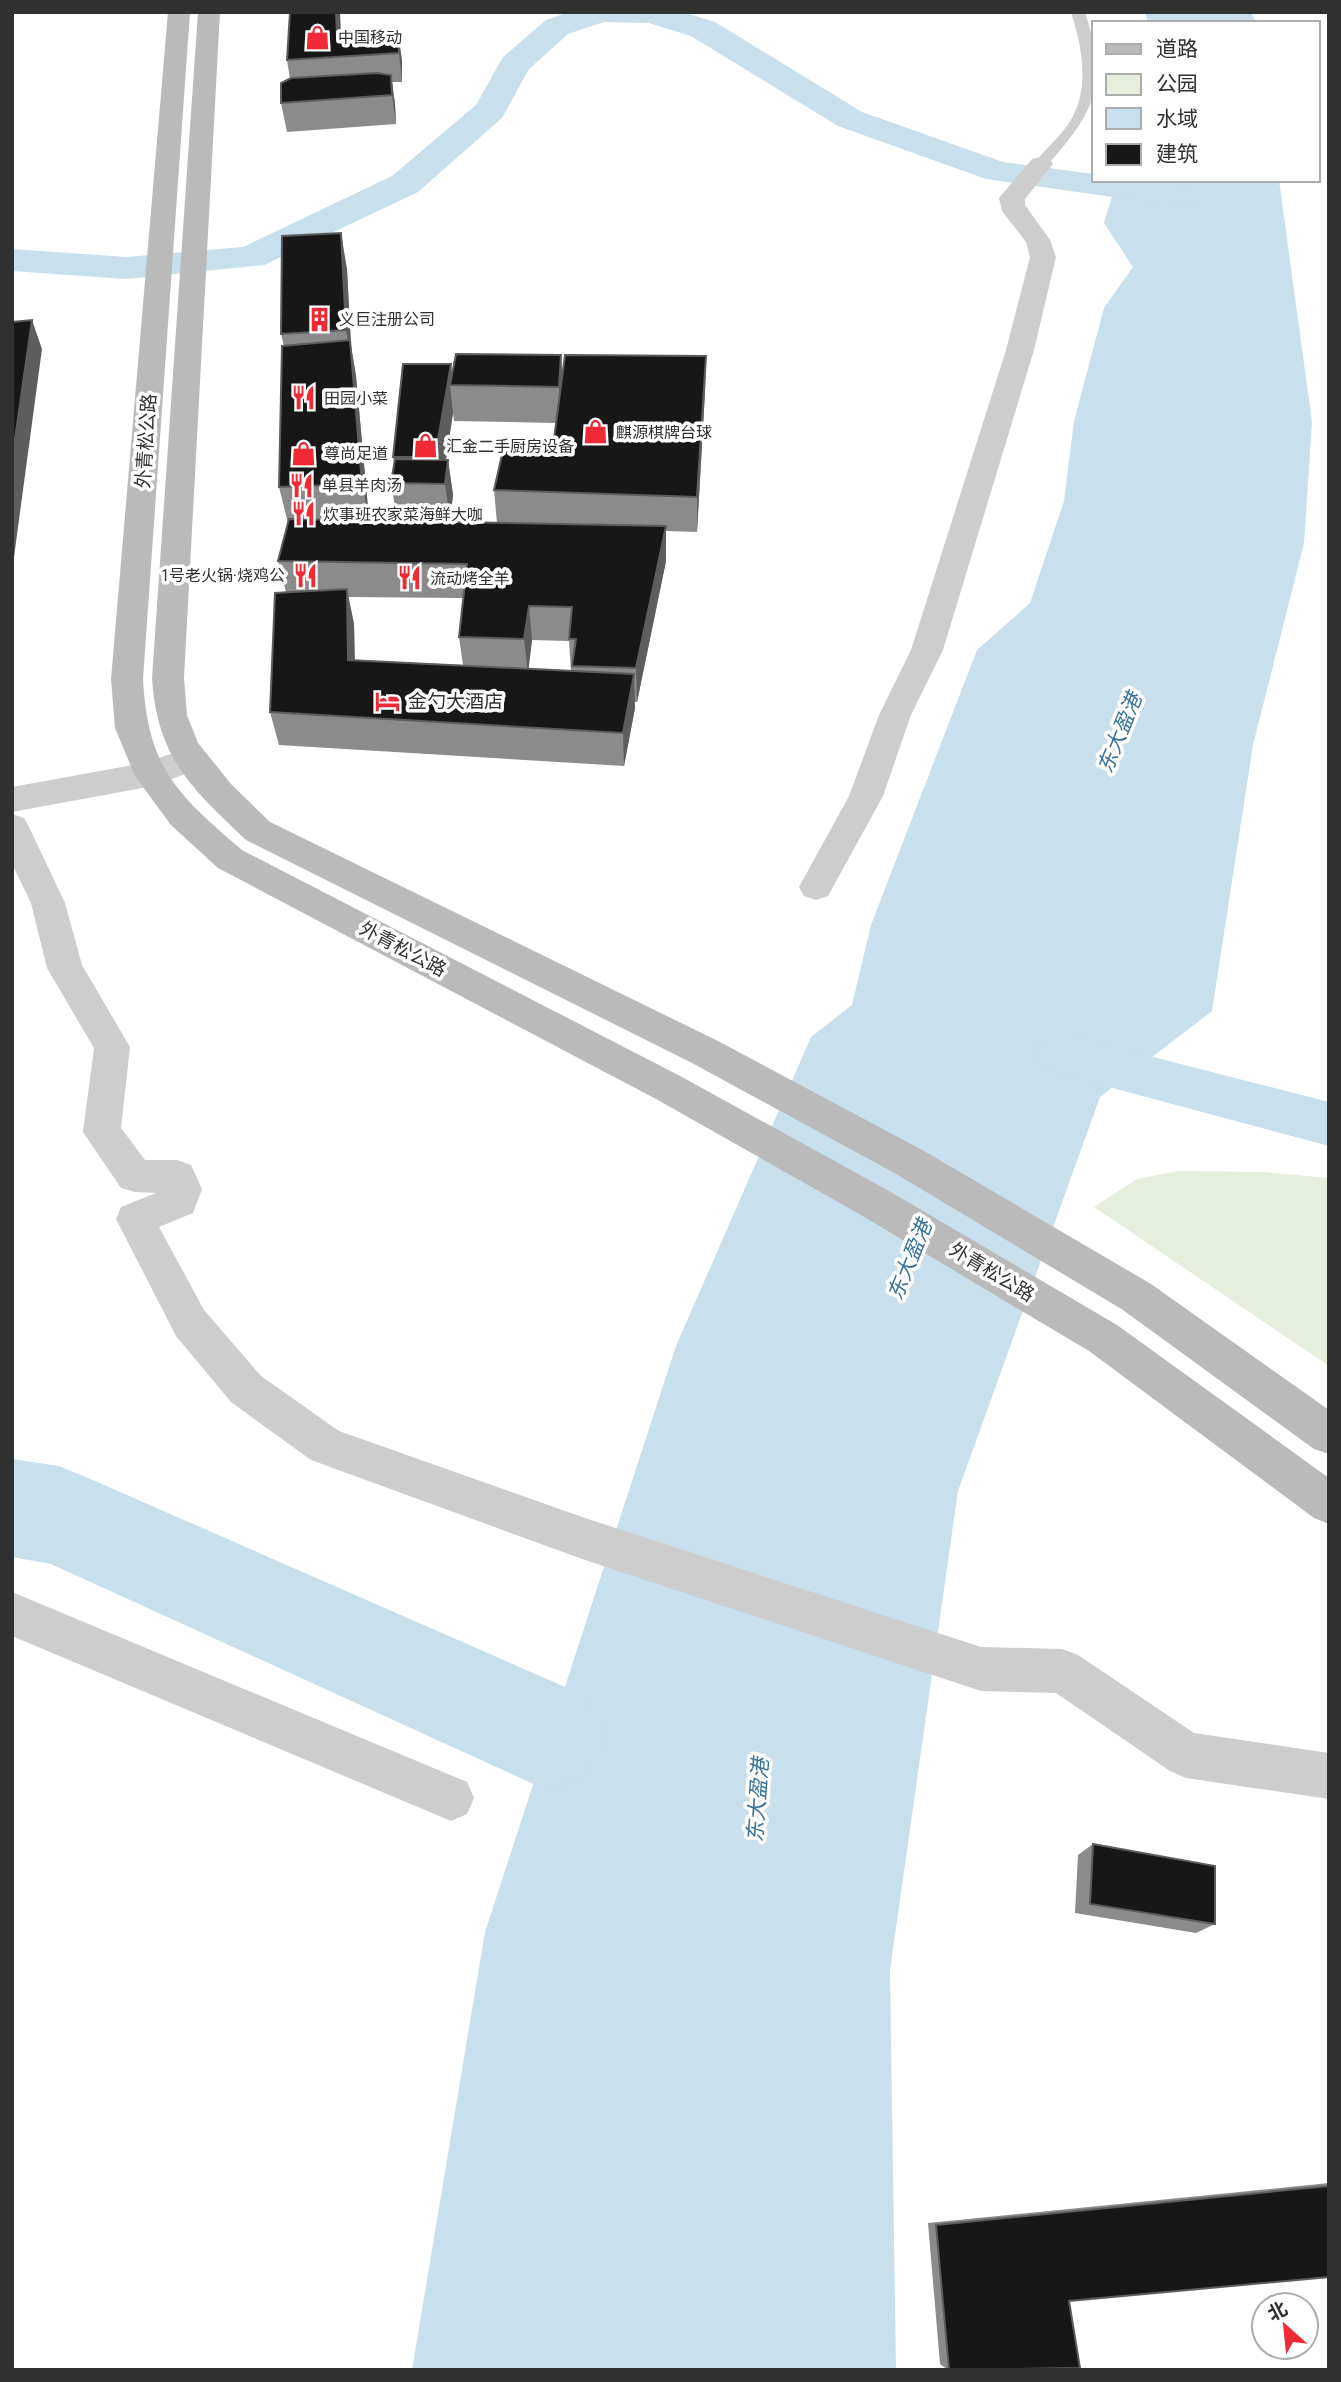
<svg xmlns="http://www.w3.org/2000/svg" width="1341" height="2382" font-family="'Roboto Condensed','Noto Sans SC',sans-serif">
  <rect width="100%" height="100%" fill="#fff"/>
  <path fill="#e6eedd" d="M1179,1171L1263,1172L1329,1178V1366L1094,1207L1137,1179Z"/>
  <path fill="#c8dfee" d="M1145,12H1251L1256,23H1148Z
    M1117,180H1279L1312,422L1304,543L1253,745L1212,1011L1100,1097L958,1491L890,1970L896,2370H412L485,1932L676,1346L811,1037L852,1005L871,925L977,650L1030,603L1064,501L1074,421L1104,308L1133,267L1104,223Z"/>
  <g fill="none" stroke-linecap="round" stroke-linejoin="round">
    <path fill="#c8dfee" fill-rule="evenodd" d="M569,12H683L715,22L862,112L1003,162L1094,174V180C1130,180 1166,181 1202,189L1207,197L1202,205L1189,208L986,179L838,126L691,36L649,23L604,22L568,34L529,69L502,118L418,192L264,265L126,279L12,271V249L126,257L243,247L392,176L476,105L503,57L546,20Z
      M1060,1033L1329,1102V1146L1042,1069L1034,1054L1042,1039Z"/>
    <path fill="#c8dfee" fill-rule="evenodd" d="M12,1459L59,1466L95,1481L588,1697L604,1736L588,1775L549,1791L51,1564L12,1557Z"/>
    <path fill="#cdcdcd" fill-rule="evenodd" d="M1071,12H1085C1109,87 1095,111 1046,167L1041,168L1034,164C1044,150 1059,138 1069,123C1091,90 1082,47 1071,12Z"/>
    <path fill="#cdcdcd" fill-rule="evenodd" d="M1041,157L1050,159L1053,164L1025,199V205L1050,240L1056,257L1034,350L943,650L911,715L883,796L828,896L816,900L804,896L799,887L849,796L879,715L911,650L1006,350L1030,257L1026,242L1002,211L999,198L1032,159Z
      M191,747L203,750L207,759L203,768L148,787L12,812V787L144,763Z
      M12,814L24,818L29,827L65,903L82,965L130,1047L121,1128L145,1160H177L191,1165L202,1189L193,1213L159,1227L204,1310L261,1376L339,1431L585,1518L981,1647L1062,1649L1078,1655L1194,1733L1329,1753V1799L1186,1778L1170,1771L1056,1693L981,1691L585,1560L311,1460L231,1402L176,1336L116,1219L121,1207L156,1193L135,1192L121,1188L83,1132L94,1048L47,968L31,903L12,864Z
      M12,1592L467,1782L474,1798L467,1814L451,1821L12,1636Z"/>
    <path fill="#bababa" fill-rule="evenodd" d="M168,12H190L143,679C148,769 177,794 242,850L682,1077L889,1191L1117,1325L1329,1478V1524L1314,1518L1089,1351L861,1215L656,1099L218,868L171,825L135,776L115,728L111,679Z
      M198,12H220L184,678L187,715L198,743L231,784L270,822L718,1041L924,1151L1151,1284L1329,1410V1454L1314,1449L1123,1310L898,1175L692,1063L246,840C191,788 157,757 152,678Z"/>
  </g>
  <path fill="#8b8b8b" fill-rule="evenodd" d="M340,12L341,35L398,33L402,61V82H392L395,104L396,124L287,132L281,103L290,79L287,60Z
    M347,269L351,346L356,376L369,519L340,520L497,523L494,490L554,439L556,423L454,421L453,413L446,460H448L453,495L450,520L397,519L391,483L394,462L393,457L451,364L452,374L561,355L562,373L706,356L705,392L697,532L666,531V561L637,702H634L635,708L624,766L279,745L270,712L286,592L278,561L288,523L279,487L284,346L281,334ZM348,597L464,598L459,637L463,665L355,660L354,624ZM532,640L569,641L571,671L528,669Z
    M1093,1844L1215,1924L1196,1933L1075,1913L1078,1855Z
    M1329,2183V2277L1069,2301L982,2370H948L940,2364L928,2223Z"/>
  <path fill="#5d5d5d" d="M336,12H340L341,56L337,36Z
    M398,33L402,61V82L399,53Z
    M391,75L395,104L396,124L392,95Z
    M341,233L347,269L351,346L356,376L369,519L362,484L352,366L346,330Z
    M32,320L42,349L14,557L12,552V460Z
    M561,355L563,391L561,423L559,387Z
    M706,356L705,392L697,532V497Z
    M451,364L453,385H450L453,413L442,484H439L435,457Z
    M448,460L453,495L450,520L445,484Z
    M666,526V561L637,702L636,668Z
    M347,589L354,624L355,694L348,660Z
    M529,606L532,640L528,674L524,639Z
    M634,674L635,708L624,766L623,733Z"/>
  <path fill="#171717" stroke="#5d5d5d" stroke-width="2" d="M290,12H336L337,36L398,33L399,53L287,60Z
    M377,73L391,75L392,95L281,103V83L291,78Z
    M341,233L346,330L281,334L282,236Z
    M32,320L12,460V322Z
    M350,340L362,484L279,487L282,346Z
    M456,354L561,355L559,387L450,385Z
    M565,355L706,356L697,497L494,490L506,437L554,439Z
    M403,364H451L435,457H393Z
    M395,459L448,460L445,484L391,483Z
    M289,519L666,526L636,668L572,666L576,639H569L572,607L529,606L524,639L459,637L467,564L278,561Z
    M347,589L348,660L634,674L623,733L270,712L275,593Z
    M1093,1844L1215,1866V1924L1090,1904Z
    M1329,2186V2277L1069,2301L1080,2368L949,2370L936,2225Z"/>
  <defs>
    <symbol id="shop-bare" viewBox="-9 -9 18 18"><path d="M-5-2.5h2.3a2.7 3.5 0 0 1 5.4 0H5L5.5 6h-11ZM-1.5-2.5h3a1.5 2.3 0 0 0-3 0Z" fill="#f02935" stroke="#fff" stroke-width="2.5" paint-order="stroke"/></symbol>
    <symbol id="building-bare" viewBox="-9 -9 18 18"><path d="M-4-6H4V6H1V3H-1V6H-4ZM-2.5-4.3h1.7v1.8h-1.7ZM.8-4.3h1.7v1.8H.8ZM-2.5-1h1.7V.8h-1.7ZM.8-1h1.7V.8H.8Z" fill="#f02935" stroke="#fff" stroke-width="2.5" paint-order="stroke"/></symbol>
    <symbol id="restaurant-bare" viewBox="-9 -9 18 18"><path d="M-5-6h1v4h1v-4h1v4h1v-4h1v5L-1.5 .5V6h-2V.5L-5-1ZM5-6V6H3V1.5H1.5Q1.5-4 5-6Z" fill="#f02935" stroke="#fff" stroke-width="2.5" paint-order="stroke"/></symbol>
    <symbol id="hotel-bare" viewBox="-9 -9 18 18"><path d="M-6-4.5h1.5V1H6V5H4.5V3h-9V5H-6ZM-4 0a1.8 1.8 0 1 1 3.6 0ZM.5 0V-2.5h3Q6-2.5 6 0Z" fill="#f02935" stroke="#fff" stroke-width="2.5" paint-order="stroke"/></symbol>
  </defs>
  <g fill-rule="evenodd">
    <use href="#shop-bare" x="300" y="20" width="35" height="35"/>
    <use href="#building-bare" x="302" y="302" width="35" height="35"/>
    <use href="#restaurant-bare" x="286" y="380" width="35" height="35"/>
    <use href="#shop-bare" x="578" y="414" width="35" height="35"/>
    <use href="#shop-bare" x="408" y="428" width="35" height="35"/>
    <use href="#shop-bare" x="286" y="436" width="35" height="35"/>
    <use href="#restaurant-bare" x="284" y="468" width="35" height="35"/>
    <use href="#restaurant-bare" x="286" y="496" width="35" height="35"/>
    <use href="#restaurant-bare" x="288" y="558" width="35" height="35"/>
    <use href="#restaurant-bare" x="392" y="560" width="35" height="35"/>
    <use href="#hotel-bare" x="370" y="684" width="35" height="35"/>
  </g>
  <g text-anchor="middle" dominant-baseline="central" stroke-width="7" stroke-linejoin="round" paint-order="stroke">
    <g font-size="16" fill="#303030" stroke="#fff" text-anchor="start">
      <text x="338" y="37">中国移动</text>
      <text x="339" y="319">义巨注册公司</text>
      <text x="324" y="398">田园小菜</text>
      <text x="616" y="432">麒源棋牌台球</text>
      <text x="446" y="446">汇金二手厨房设备</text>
      <text x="324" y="453">尊尚足道</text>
      <text x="322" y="485">单县羊肉汤</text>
      <text x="323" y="514">炊事班农家菜海鲜大咖</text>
      <text x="285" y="575" text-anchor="end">1号老火锅·烧鸡公</text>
      <text x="430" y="578">流动烤全羊</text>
    </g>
    <g font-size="19" fill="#303030" stroke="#fff">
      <text transform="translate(146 441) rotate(-86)">外青松公路</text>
      <text transform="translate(403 949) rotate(28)">外青松公路</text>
      <text transform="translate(992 1272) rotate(31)">外青松公路</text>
    </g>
    <g font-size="19" fill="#303030" stroke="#fff" text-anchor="start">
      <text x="408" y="701">金勺大酒店</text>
    </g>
    <g font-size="21" font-style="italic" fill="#387298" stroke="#fff">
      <text transform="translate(1120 733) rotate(-68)">东大盈港</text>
      <text transform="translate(910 1260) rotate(-68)">东大盈港</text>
      <text transform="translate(758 1800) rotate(-86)">东大盈港</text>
    </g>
  </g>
  <rect width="1341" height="2382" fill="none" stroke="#303030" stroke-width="28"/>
  <rect x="1092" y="21" width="228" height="161" fill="#ffffff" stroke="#acacac" stroke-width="2"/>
  <rect x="1106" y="44" width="35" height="10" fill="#bababa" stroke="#acacac" stroke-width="2"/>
  <text x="1156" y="56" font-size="21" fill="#303030">道路</text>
  <rect x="1106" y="74" width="35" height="21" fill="#e6eedd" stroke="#acacac" stroke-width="2"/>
  <text x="1156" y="91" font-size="21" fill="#303030">公园</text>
  <rect x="1106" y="108" width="35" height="21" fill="#c8dfee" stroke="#acacac" stroke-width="2"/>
  <text x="1156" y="126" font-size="21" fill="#303030">水域</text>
  <rect x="1106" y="144" width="35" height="21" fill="#171717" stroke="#acacac" stroke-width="2"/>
  <text x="1156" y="161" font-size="21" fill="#303030">建筑</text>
  <g transform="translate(1285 2326) rotate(333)"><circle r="33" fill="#ffffff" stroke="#acacac" stroke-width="2"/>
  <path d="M0-5L12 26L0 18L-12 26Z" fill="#f02935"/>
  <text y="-10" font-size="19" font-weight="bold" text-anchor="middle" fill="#303030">北</text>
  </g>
</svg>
